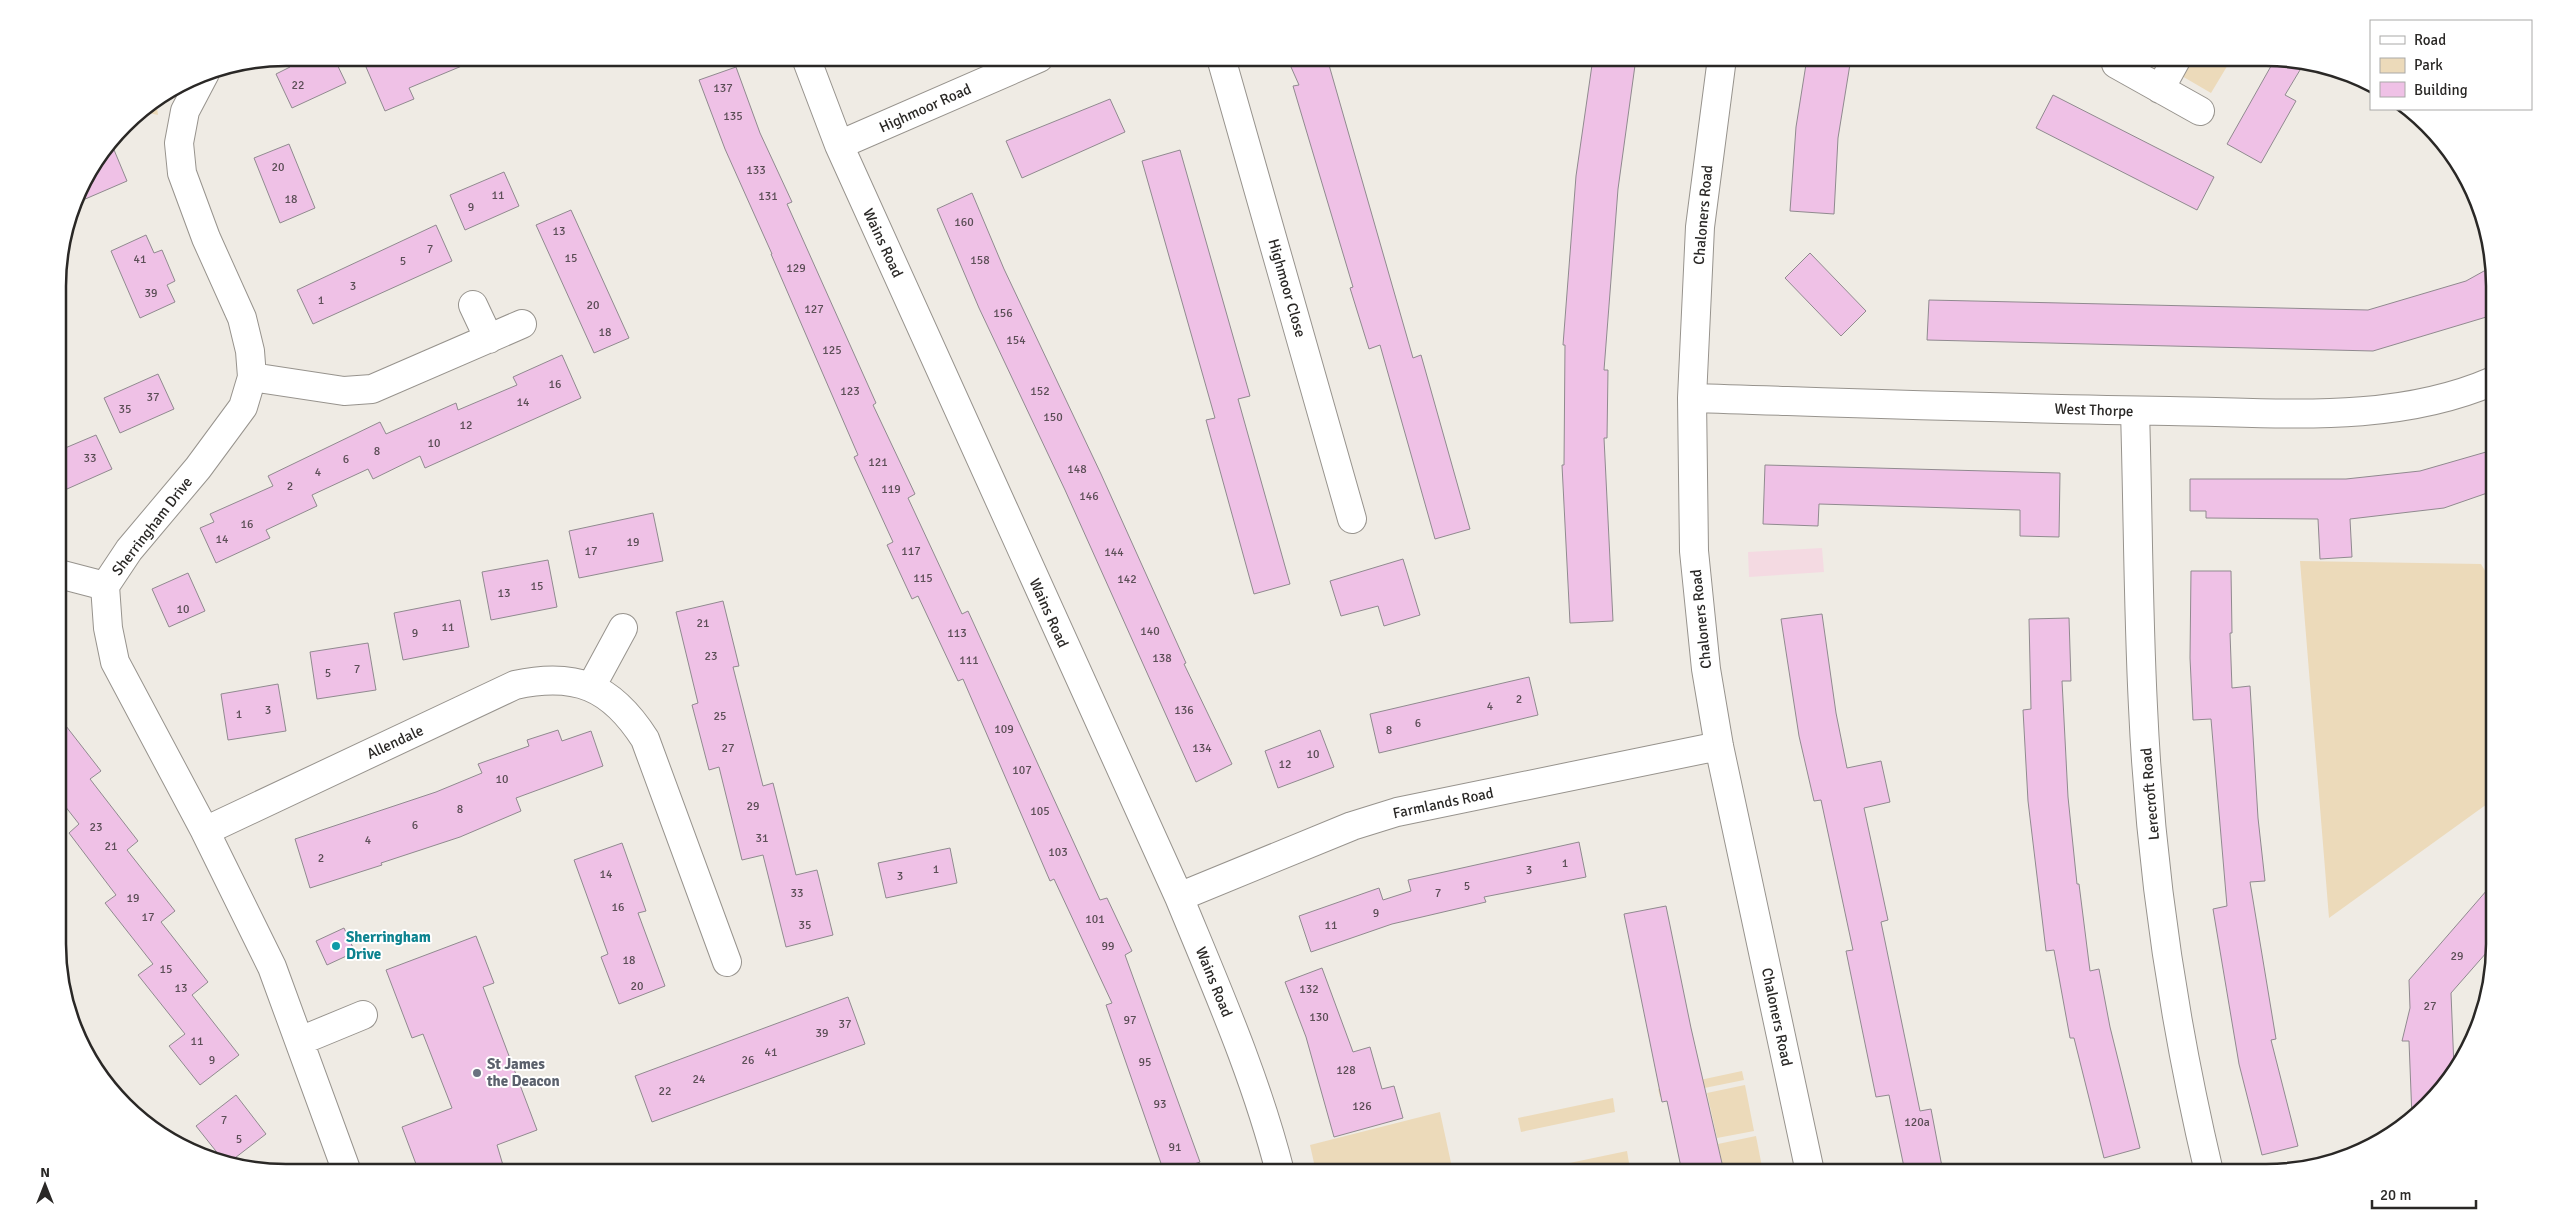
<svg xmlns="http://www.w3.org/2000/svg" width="2552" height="1230" font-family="Signika,sans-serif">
  <rect width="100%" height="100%" fill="#efebe4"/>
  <path fill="#f4dae2" d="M1822,548L1824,572L1749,577L1748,552Z"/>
  <path fill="#ecdaba" d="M2151,58H2232L2211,93Z
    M156,101L158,115L140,111Z
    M2300,561L2481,564L2493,584L2494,799L2329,918Z
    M1742,1071L1744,1080L1660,1097L1658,1089Z
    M1745,1085L1754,1131L1717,1138L1707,1093Z
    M1613,1098L1615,1112L1521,1132L1518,1118Z
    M1440,1112L1453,1172H1424L1423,1170L1411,1172H1316L1310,1145Z
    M1756,1136L1763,1172H1724L1718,1144Z
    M1627,1151L1630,1169L1614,1172H1556L1555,1166Z"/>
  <path fill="#efc1e6" stroke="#908a8f" d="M286,58H334L346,83L292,108L276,74L290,67Z
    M389,58H481L409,88L414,99L385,111L366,67Z
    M1287,58H1327L1413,358L1421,355L1470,529L1435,539L1380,345L1369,349L1350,288L1353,287L1293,86L1299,85Z
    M1593,58H1636L1618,189L1604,370H1608L1607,438H1604L1613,621L1570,623L1562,465H1564L1565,345H1563L1576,176Z
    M1807,58H1851L1838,138L1834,214L1790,211L1796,127Z
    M2275,59L2303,65L2285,95L2296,101L2261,163L2227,144Z
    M736,67L760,133L792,202L787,204L876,403L873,405L915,494L908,498L962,614L968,611L1100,900L1107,898L1132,951L1125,955L1200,1162L1171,1172H1164L1106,1005L1112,1003L1054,879L1050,881L963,679L958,681L918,596L912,599L887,545L893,542L854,457L858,455L771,254H772L725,149L699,80Z
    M2053,95L2214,177L2197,210L2036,128Z
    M1110,99L1125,132L1022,178L1006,141Z
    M289,144L315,208L280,223L254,158Z
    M112,145L127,181L76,203L81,185Z
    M1180,150L1250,396L1238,399L1290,584L1254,594L1206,420L1215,418L1142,161Z
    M504,172L519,206L465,230L450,195Z
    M972,193L1004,269L1101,474L1186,663L1184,664L1232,764L1196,782L1065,490L979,308L937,209Z
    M571,210L629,338L594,353L536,225Z
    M436,225L452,261L313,324L297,290Z
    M146,235L154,253L162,250L175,281L167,285L175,302L140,318L111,251Z
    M1810,253L1866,311L1841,336L1785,278Z
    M2493,266V315L2373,351L1927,340L1929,300L2368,310L2466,281Z
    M562,355L581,398L425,468L420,456L373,479L368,469L312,495L317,506L266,530L270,538L216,563L200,528L214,522L210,514L273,486L268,476L380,422L386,434L456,403L458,410L517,385L513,377Z
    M158,374L174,409L120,433L104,398Z
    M96,435L112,469L58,493V451Z
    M2493,450V491L2444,508L2350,519L2352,557L2320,559L2318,519L2206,518V511H2190V479H2346L2420,471Z
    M1765,465L2060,473L2059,537L2020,536V510L1819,504L1818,526L1763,524Z
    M653,513L663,561L579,578L569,531Z
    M1403,559L1420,615L1384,626L1378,606L1341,616L1330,581Z
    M548,560L557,607L491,620L482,572Z
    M2191,571H2231L2232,633H2230L2232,688L2250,686L2258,818L2265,881L2250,882L2276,1039L2271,1040L2298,1146L2262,1155L2239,1064L2213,909L2227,906L2211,719L2193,720L2190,658Z
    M188,573L205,611L169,627L152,589Z
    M460,600L469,647L403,660L394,613Z
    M723,601L739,666L733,667L763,786L773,783L796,875L817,870L833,935L786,947L763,855L742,860L719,767L709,770L692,705L698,703L676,612Z
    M1822,614L1836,713L1847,768L1881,761L1890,802L1864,808L1888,920L1881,922L1920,1111L1931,1109L1943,1172H1905L1889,1095L1876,1097L1846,951L1853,950L1821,800L1814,801L1799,736L1781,619Z
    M2069,618L2071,681H2062L2068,797L2077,884H2079L2090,971L2099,969L2110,1027L2140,1148L2104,1158L2074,1038H2070L2054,950L2046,951L2028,801L2023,710L2031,709L2029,619Z
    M368,643L376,690L317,699L310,652Z
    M1529,677L1538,715L1379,753L1370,714Z
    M278,684L286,731L228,740L221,694Z
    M59,717L101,771L90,779L138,841L127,850L175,911L161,922L208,982L192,995L239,1055L200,1085L169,1046L185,1034L138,975L153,964L105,903L116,895L69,833L79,824L61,801L59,803Z
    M558,730L562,741L591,731L603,766L516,798L521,811L460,837L381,863L382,865L310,888L295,839L436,792L482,773L478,764L529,746L527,740Z
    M1320,730L1334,767L1278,788L1265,751Z
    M1579,842L1586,877L1484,897L1486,902L1392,924L1311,952L1299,916L1379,888L1383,900L1411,891L1408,880Z
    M622,843L646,911L638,913L665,986L619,1004L601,957L608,954L574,860Z
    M950,848L957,883L886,898L878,863Z
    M2494,882V944L2451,993L2454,1068L2438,1095L2412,1118L2409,1041H2402L2410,1008L2409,980Z
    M1666,906L1691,1028L1724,1172H1682L1667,1101L1662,1102L1624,914Z
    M344,928L355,952L327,965L316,941Z
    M476,936L494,983L483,987L537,1130L497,1145L505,1172H419L402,1127L452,1108L423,1034L412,1038L386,970Z
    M1322,968L1353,1052L1370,1047L1382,1089L1394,1086L1403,1118L1334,1137L1306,1037L1285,982Z
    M848,997L865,1044L652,1122L635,1076Z
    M236,1095L266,1134L231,1161L223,1160L196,1126Z"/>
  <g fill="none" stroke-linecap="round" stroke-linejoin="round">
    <defs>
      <path id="minor" d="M806,58L839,145L1179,897C1216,987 1256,1077 1280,1172
        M1221,58L1352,519
        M1722,58L1700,227L1692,398L1694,551L1706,669L1719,746L1810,1172
        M2116,64L2200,111
        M205,73L185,111L179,143L182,173L206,238L242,318L250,351L252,377L243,407L198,468L129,550L105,586L108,628L115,662L205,831L272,967L347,1172
        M2160,89L2177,58
        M839,145L1039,58
        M473,305L489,339
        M252,377L344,391L372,389L522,324
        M1692,398C1851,403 2010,409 2169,411C2276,412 2392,425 2493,381
        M2135,411C2138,510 2138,609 2143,707C2150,863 2173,1020 2209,1172
        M59,574L105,586
        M591,687L623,628
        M205,831L515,685C576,672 611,686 645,739L727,962
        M1179,897L1352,826L1397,812L1719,746
        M300,1041L363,1015"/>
    </defs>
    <use href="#minor" stroke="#97938d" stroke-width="30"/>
    <use href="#minor" stroke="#fff" stroke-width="28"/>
  </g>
  <circle fill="#0f9aa8" stroke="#fff" stroke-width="2" cx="336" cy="946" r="5"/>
  <circle fill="#6b7280" stroke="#fff" stroke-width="2" cx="477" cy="1073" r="5"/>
  <g text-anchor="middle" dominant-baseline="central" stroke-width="4" stroke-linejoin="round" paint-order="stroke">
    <g font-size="12" fill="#5b4e56">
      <text x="298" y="85">22</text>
      <text x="723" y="88">137</text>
      <text x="733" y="116">135</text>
      <text x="278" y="167">20</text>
      <text x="756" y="170">133</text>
      <text x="498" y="195">11</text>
      <text x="768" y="196">131</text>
      <text x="291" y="199">18</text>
      <text x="471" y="207">9</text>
      <text x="964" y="222">160</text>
      <text x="559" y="231">13</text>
      <text x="430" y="249">7</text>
      <text x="571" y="258">15</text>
      <text x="140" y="259">41</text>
      <text x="980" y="260">158</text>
      <text x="403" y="261">5</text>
      <text x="796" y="268">129</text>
      <text x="353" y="286">3</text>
      <text x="151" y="293">39</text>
      <text x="321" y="300">1</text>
      <text x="593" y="305">20</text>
      <text x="814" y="309">127</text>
      <text x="1003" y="313">156</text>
      <text x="605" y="332">18</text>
      <text x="1016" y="340">154</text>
      <text x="832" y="350">125</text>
      <text x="555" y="384">16</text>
      <text x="850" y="391">123</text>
      <text x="1040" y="391">152</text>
      <text x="153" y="397">37</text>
      <text x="523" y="402">14</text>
      <text x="125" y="409">35</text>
      <text x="1053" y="417">150</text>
      <text x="466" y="425">12</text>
      <text x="434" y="443">10</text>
      <text x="377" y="451">8</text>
      <text x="90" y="458">33</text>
      <text x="346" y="459">6</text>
      <text x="878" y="462">121</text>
      <text x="1077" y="469">148</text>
      <text x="318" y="472">4</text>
      <text x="290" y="486">2</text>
      <text x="891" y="489">119</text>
      <text x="1089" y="496">146</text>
      <text x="247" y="524">16</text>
      <text x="222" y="539">14</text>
      <text x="633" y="542">19</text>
      <text x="591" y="551">17</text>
      <text x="911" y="551">117</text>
      <text x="1114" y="552">144</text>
      <text x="923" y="578">115</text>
      <text x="1127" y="579">142</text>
      <text x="537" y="586">15</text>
      <text x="504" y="593">13</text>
      <text x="183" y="609">10</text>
      <text x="703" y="623">21</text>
      <text x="448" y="627">11</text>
      <text x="1150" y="631">140</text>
      <text x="415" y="633">9</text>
      <text x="957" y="633">113</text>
      <text x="711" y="656">23</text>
      <text x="1162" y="658">138</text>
      <text x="969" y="660">111</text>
      <text x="357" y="669">7</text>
      <text x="328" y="673">5</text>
      <text x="1519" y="699">2</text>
      <text x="1490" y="706">4</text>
      <text x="268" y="710">3</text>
      <text x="1184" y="710">136</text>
      <text x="239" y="714">1</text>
      <text x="720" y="716">25</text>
      <text x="1418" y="723">6</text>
      <text x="1004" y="729">109</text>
      <text x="1389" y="730">8</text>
      <text x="728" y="748">27</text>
      <text x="1202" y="748">134</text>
      <text x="1313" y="754">10</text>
      <text x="1285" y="764">12</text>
      <text x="1022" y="770">107</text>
      <text x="502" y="779">10</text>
      <text x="753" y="806">29</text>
      <text x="460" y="809">8</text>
      <text x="1040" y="811">105</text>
      <text x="415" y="825">6</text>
      <text x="96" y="827">23</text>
      <text x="762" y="838">31</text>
      <text x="368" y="840">4</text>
      <text x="111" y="846">21</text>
      <text x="1058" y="852">103</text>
      <text x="321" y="858">2</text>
      <text x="1565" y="863">1</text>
      <text x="936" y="869">1</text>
      <text x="1529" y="870">3</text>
      <text x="606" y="874">14</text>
      <text x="900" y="876">3</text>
      <text x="1467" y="886">5</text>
      <text x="797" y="893">33</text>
      <text x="1438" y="893">7</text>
      <text x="133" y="898">19</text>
      <text x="618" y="907">16</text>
      <text x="1376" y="913">9</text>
      <text x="148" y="917">17</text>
      <text x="1095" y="919">101</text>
      <text x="805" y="925">35</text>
      <text x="1331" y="925">11</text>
      <text x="1108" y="946">99</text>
      <text x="2457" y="956">29</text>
      <text x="629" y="960">18</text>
      <text x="166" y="969">15</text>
      <text x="637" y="986">20</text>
      <text x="181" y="988">13</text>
      <text x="1309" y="989">132</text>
      <text x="2430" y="1006">27</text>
      <text x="1319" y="1017">130</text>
      <text x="1130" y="1020">97</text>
      <text x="845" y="1024">37</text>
      <text x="822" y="1033">39</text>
      <text x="197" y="1041">11</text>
      <text x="771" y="1052">41</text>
      <text x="212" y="1060">9</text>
      <text x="748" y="1060">26</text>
      <text x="1145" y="1062">95</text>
      <text x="1346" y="1070">128</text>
      <text x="699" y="1079">24</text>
      <text x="665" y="1091">22</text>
      <text x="1160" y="1104">93</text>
      <text x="1362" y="1106">126</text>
      <text x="224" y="1120">7</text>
      <text x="1917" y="1122">120a</text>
      <text x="239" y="1139">5</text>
      <text x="1175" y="1147">91</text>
    </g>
    <g font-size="15" fill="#2a2826" stroke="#fff">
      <text transform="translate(925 108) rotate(-24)">Highmoor Road</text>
      <text transform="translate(1703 215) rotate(-85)">Chaloners Road</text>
      <text transform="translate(883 243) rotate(65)">Wains Road</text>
      <text transform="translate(1287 288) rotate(74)">Highmoor Close</text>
      <text transform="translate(2094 410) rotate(2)">West Thorpe</text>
      <text transform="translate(152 526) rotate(-52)">Sherringham Drive</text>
      <text transform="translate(1049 613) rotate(66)">Wains Road</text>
      <text transform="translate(1701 619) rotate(-96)">Chaloners Road</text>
      <text transform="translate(395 742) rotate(-25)">Allendale</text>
      <text transform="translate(2150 794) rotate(-95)">Lerecroft Road</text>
      <text transform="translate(1443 803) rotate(-12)">Farmlands Road</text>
      <text transform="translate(1214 982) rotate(68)">Wains Road</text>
      <text transform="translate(1777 1017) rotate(78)">Chaloners Road</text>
    </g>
    <g font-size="15" font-weight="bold" fill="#0d838f" stroke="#fff" text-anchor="start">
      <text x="346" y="937">Sherringham<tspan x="346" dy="17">Drive</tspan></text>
    </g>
    <g font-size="15" font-weight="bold" fill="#5b616d" stroke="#fff" text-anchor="start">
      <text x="487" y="1064">St James<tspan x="487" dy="17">the Deacon</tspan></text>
    </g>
  </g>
  <path d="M0 0H2552V1230H0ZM286 66H2266A220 220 0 0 1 2486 286V944A220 220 0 0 1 2266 1164H286A220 220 0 0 1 66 944V286A220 220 0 0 1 286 66Z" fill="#fff" fill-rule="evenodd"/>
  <path fill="none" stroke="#2a2826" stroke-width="2.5" d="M286 66H2266A220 220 0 0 1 2486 286V944A220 220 0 0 1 2266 1164H286A220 220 0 0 1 66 944V286A220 220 0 0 1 286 66Z"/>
  <rect x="2370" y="20" width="162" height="90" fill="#ffffff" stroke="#aaa9a8"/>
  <rect x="2380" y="36" width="25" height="8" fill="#ffffff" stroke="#aaa9a8"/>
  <text x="2414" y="45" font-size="15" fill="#2a2826">Road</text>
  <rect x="2380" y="58" width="25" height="15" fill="#ecdaba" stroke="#aaa9a8"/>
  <text x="2414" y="70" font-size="15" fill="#2a2826">Park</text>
  <rect x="2380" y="82" width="25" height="15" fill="#efc1e6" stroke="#aaa9a8"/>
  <text x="2414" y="95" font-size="15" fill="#2a2826">Building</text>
  <g transform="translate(45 1185)" stroke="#ffffff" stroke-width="4" paint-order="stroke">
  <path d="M0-4L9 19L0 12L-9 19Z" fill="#2a2826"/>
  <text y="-8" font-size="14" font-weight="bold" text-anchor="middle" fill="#2a2826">N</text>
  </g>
  <path d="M2372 1200v8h104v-8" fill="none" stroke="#2a2826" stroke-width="2.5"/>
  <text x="2380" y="1200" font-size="15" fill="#2a2826" stroke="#ffffff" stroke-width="4" paint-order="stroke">20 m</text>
</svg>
